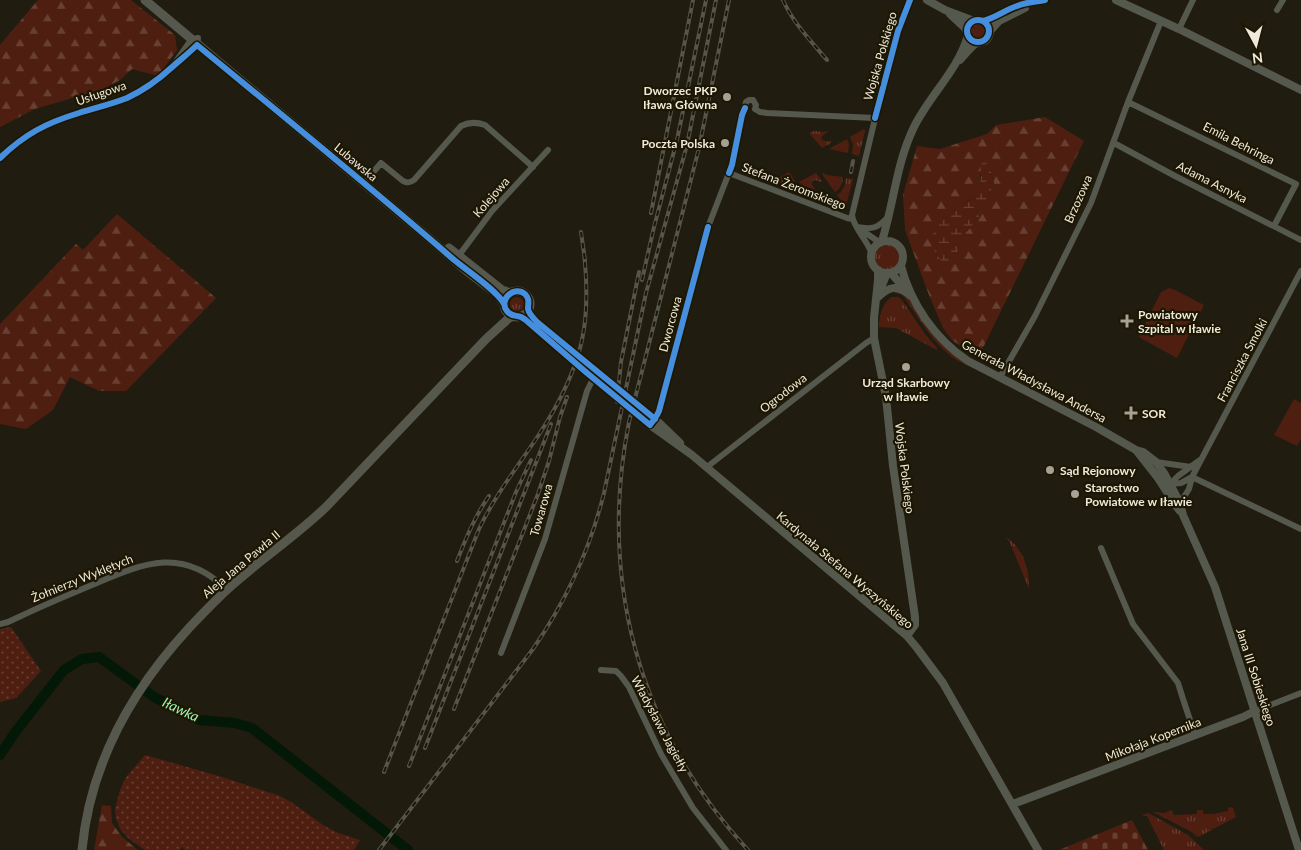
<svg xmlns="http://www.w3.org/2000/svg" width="1301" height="850" font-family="Lato,sans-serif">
  <defs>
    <pattern id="grass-tufts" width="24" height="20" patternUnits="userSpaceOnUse" patternTransform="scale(1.25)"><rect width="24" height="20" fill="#4e1f11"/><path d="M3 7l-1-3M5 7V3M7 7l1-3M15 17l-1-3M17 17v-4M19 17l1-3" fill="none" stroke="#684033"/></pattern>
    <pattern id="forest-firs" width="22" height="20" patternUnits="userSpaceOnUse" patternTransform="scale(1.25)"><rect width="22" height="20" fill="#4e1f11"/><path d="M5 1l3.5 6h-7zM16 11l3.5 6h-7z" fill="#684033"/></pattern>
    <pattern id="wetland-marsh" width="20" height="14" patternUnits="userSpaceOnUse" patternTransform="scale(1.25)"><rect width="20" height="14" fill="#4e1f11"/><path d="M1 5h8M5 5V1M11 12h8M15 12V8" fill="none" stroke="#684033"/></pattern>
    <pattern id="cemetery-stones" width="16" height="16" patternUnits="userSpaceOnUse" patternTransform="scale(1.25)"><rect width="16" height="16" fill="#4e1f11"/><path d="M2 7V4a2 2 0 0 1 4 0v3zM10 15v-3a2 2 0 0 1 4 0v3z" fill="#684033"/></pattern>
    <pattern id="garden-dots" width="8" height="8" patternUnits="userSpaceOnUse" patternTransform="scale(1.25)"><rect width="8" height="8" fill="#4e1f11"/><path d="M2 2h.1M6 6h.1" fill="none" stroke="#684033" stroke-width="1.8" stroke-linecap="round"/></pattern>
  </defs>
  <rect width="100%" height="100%" fill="#211c10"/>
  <path fill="url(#grass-tufts)" d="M970 31a8 8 0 1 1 16 0a8 8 0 1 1-16 0Z
    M864,129L865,131L859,156L852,154L853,144L850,137Z
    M815,131L822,132L829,131L823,135L821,138L824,141H831V143L822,148L809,133L810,132Z
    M847,139L849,144L848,153L829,149Z
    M789,172L795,181L792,187L778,183L777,179Z
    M816,173L822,181L821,182L815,180L812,181V185L816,190L804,186L799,182Z
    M823,173L827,175L843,177C843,183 840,189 835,192L822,174Z
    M846,178L853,179L846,206L837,195L841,192L845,185Z
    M875 257a12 12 0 1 1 24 0a12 12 0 1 1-24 0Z
    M895,290L907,296L929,330L942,345L960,359L975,368C940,358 924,325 904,297L902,295L895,293Z
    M510 304a7 7 0 1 1 14 0a7 7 0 1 1-14 0Z
    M892,297H898L902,300L925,334L937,348V350L896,328L879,327C879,316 882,303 892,297Z
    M1006,537C1023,548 1030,570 1029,589L1010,543Z
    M1230,807L1233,808L1236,817L1198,837L1190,831L1153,812L1164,813L1172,810L1174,815L1197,814V810H1203V814H1213L1228,811V808Z
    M1148,813L1188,835L1204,850H1164L1147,816H1143V815Z"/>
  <path fill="url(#forest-firs)" fill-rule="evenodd" d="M38,0H131L175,35L177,50L158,76L132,69L120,80L103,89L35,109L0,127V45Z
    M1045,117L1084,141L978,358L952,340L943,328L929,295L905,230L903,195L917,146L940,149L987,134L996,125ZM995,160L991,172L994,183L991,191L977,220L962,237L957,254L937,255L935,251L952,211L975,196L980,189V174Z
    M117,214L216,298L126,391H99L70,377L53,410L26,429L0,424V324L76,244L83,250Z
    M102,805L111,806L112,823L122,837L138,850H94Z"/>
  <path fill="url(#wetland-marsh)" d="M991,158L995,160L991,172L994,183L991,191L977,220L962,237L957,254L956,259L949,262H942C929,245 927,237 942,221C948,215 953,210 960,206C966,202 975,198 978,191C982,184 980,172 981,164Z"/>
  <path fill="url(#cemetery-stones)" d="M1132,820L1148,850H1059Z"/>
  <path fill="#4e1f11" d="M1169,288L1175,290L1204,305L1177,358L1140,338L1139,336L1161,292Z
    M1294,399L1301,403V439L1297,446L1274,435Z"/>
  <path fill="url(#garden-dots)" d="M11,627L41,671L16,698L0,702V629Z
    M145,755L222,777L280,796L291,802L323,825L338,833L360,840L354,850H185L182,847L180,850H145L129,839L120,829L116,818L115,809L120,790L126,777Z"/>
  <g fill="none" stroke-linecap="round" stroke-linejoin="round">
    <path stroke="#031806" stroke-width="10" d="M0,755L16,731L64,670L82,659L99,657L154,697L199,720L235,723L252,728L408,850"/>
    <path stroke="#55584d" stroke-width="6" d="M1277,10L1283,0
      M1179,29L1193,0
      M1128,102L1296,184L1274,226
      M755,109L760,112L767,113L875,118
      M1114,143L1175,176L1301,240
      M0,158C25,134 46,123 79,113C95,108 112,104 127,98C144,90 158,80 171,68C180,60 189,53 197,45L198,38L191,40L172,67
      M729,173L847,218L852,219
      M364,183L381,163L403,181C407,183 409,183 414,180L461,126C469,122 477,122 485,125L533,167
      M857,227C872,230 878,228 888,217
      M860,229L879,242
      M871,252C867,240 853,227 852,215L873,127L898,31L910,0
      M457,258L492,211L548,150
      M1000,377L1035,316L1091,203L1128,102L1161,21
      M650,425L656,417L659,411L708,227L732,165L746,102L749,100H753L756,105L755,109
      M1156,462L1191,467
      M707,467L866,343L874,338
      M1192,477L1301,529
      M1170,484L1178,476L1200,460
      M1170,484L1181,483L1192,477
      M1180,503L1189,489L1192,477L1301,271
      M1101,548L1133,624L1178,683L1183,699L1195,735
      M0,624L8,622L21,616C44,605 68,595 92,585C142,564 182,545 227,590
      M501,653L545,539L587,391L592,381L598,372
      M601,670L616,671L621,676L629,687L661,754L693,808L726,850
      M1255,711L1301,693"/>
    <path stroke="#55584d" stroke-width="8" d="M927,0L945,10L974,21
      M1116,0L1179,29L1301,90
      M950,14L964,27L967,32
      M983,21C995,18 1005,10 1017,6C1026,2 1036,2 1045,0
      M990,31L999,21L1025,8
      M960,60C964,56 972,45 977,43C980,42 983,42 985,41C992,36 991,24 983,21C978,19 975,21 971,23C967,27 966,32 969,38L977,43
      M871 257a16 16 0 1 1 32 0a16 16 0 1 1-32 0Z
      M882,241C894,203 896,164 914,127C929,96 959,69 968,35
      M901,266C911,304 935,339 968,361L1096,427L1136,450L1143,452L1156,462L1164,473L1180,503L1183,515L1215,587L1299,850
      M878,270V280L874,318V338L886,397L893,466L915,617V625L907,636
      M891,273L906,290
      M879,293L887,273
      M876,299C889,286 897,284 911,296
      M655,419L680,443
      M650,425L692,455L895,626L907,636L917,648L943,683L1038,850
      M1136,450L1158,478L1176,506L1180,511
      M1013,804L1243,717L1255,711"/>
    <path stroke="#57584d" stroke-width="9" d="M145,0L423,233L468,272L498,295L504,304
      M449,248L502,290L511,293
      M504 304a13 13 0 1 1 26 0a13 13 0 1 1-26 0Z
      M82,850C90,763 131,691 189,628C205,611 221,594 238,580C267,555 299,533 326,507L486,339L509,318L514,316"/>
    <defs>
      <path id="rail" d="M729,0L699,148L629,422C598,579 638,731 748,850
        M783,0C793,23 811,41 827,60
        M851,172L853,161
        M651,213L693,0
        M581,232L585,260
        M642,280L654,227L677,140L706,0
        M617,402L621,362L639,272
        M457,561C466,538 475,516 489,496
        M454,709L538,494L549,461L560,417L567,397
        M425,748L551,424
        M409,766L516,492L531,460
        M384,772L479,529C495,495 519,465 540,433C558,405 575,373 582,340C588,312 587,281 584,253
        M379,850L533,649C566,601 590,550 604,493L646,293L687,145L716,0"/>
    </defs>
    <use href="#rail" stroke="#56554c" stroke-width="4"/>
    <use href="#rail" stroke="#1d1702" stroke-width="2" stroke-dasharray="5.5" stroke-linecap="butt"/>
    <defs>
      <path id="cycleway" d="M967 31a11 11 0 1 1 22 0a11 11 0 1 1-22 0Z
        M983,21C995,18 1005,10 1017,6C1026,2 1036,2 1045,0
        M875,118L898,31L910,0
        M0,158C25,134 46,123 79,113C95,108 112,104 127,98C144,90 158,80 171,68C180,60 189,53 197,45C283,116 369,186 453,259C466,270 498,291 504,304
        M729,173L732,165L742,115L745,108
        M655,419L537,322C534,319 529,314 528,309C528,303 530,299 525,294C514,285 498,300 507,311C511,317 516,315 521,317C523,318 526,320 528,322L587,373L650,425C654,420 657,416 659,411L708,227"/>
    </defs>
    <use href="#cycleway" stroke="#1d1702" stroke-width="9"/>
    <use href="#cycleway" stroke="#468fdf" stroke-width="6"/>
  </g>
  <g fill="#a6a195" stroke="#1d1702" stroke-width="2">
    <circle cx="727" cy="97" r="5"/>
    <circle cx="725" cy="143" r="5"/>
    <path d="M1124.5 313.5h5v5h5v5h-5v5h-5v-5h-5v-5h5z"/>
    <circle cx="906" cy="367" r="5"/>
    <path d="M1128.5 405.5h5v5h5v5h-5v5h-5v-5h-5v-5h5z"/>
    <circle cx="1050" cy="470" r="5"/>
    <circle cx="1075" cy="494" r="5"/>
  </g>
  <g text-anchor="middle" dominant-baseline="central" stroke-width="4.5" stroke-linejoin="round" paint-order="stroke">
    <g font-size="12" fill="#ede9dc" stroke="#1d1702">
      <text transform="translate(880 56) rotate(-74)">Wojska Polskiego</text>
      <text transform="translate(101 93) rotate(-19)">Usługowa</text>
      <text transform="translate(1239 143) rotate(27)">Emila Behringa</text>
      <text transform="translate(356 162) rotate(40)">Lubawska</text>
      <text transform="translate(1212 182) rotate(27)">Adama Asnyka</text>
      <text transform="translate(794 186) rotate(21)">Stefana Żeromskiego</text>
      <text transform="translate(491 197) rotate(-49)">Kolejowa</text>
      <text transform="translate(1078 199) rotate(-66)">Brzozowa</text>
      <text transform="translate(670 324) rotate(-75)">Dworcowa</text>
      <text transform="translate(1242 360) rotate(-62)">Franciszka Smolki</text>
      <text transform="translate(1034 381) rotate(28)">Generała Władysława Andersa</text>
      <text transform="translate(783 393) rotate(-38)">Ogrodowa</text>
      <text transform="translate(905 468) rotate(83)">Wojska Polskiego</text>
      <text transform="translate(541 510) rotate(-74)">Towarowa</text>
      <text transform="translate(241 564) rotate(-40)">Aleja Jana Pawła II</text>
      <text transform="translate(845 570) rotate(40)">Kardynała Stefana Wyszyńskiego</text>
      <text transform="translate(82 578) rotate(-22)">Żołnierzy Wyklętych</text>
      <text transform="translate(1256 677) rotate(72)">Jana III Sobieskiego</text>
      <text transform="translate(660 724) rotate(62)">Władysława Jagiełły</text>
      <text transform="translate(1153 739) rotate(-21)">Mikołaja Kopernika</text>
    </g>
    <g font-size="12" font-weight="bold" fill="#ede9dc" stroke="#1d1702" text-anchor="start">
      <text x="717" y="90" text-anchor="end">Dworzec PKP<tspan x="717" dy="14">Iława Główna</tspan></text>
      <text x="715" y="143" text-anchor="end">Poczta Polska</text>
      <text x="1138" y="314">Powiatowy<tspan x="1138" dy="14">Szpital w Iławie</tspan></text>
      <text x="906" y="382" text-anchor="middle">Urząd Skarbowy<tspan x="906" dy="14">w Iławie</tspan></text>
      <text x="1142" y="413">SOR</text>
      <text x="1060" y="470">Sąd Rejonowy</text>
      <text x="1085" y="487">Starostwo<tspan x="1085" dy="14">Powiatowe w Iławie</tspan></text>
    </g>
    <g font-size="14" font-style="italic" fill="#9df3b4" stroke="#1d1702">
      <text transform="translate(181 709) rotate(25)">Iławka</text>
    </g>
  </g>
  <g transform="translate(1256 45) rotate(173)" stroke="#1d1702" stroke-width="4" paint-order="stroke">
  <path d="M0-4L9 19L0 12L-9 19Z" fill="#ede9dc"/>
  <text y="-8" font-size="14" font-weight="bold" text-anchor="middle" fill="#ede9dc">N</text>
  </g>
</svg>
